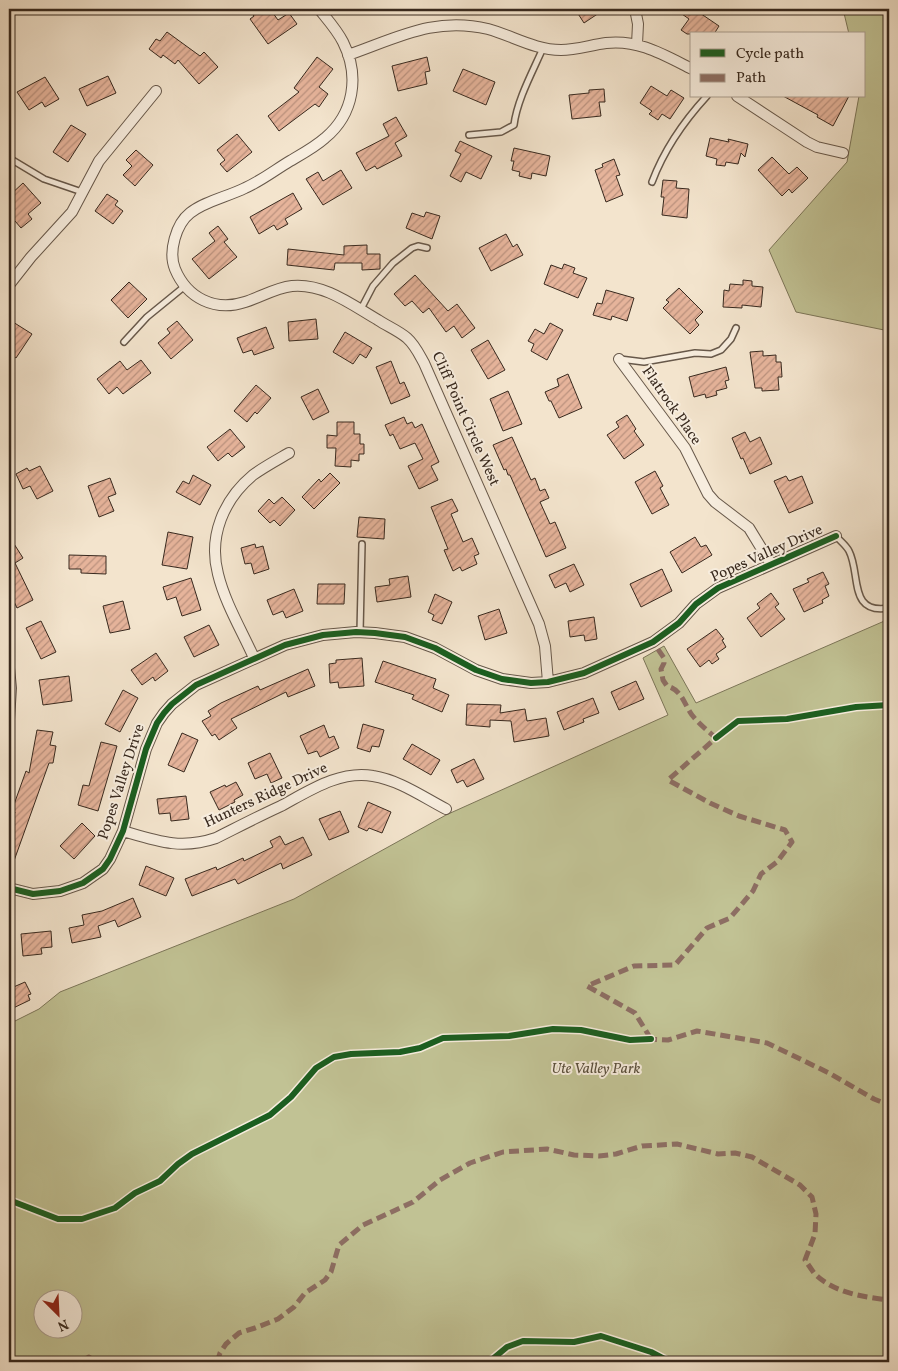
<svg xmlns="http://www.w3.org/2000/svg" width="898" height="1371" font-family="Vollkorn,serif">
  <defs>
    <pattern id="building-hatch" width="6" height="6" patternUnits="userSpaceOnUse" patternTransform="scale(1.25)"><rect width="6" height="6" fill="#e6b49b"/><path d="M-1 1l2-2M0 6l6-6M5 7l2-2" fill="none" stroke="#bb927e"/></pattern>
  </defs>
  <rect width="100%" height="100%" fill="#f3e4cd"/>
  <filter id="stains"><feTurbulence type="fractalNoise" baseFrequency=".004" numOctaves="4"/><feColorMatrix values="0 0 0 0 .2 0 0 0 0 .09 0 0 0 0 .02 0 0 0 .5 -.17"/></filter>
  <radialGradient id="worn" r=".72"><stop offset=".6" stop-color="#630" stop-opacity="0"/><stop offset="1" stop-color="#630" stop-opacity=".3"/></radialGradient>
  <path fill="#c1c294" stroke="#7c7659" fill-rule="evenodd" d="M843,9H889V331L796,312L769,250L847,162L859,96H864V34H849Z
    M889,619V1362H9V1024L39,1009L60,992L294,899L446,815L668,715L643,658L664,646L696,703ZM42,1298H72V1328H42Z"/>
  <path fill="url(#building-hatch)" stroke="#38291e" d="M248,9H270L278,20L289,13L297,24L268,44L250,19L254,16Z
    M575,9H605L584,23Z
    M675,9H694L719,26L714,34H687L681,30L689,19Z
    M167,32L200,56L204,52L218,67L199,84L178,60L175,64L163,55L161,58L149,49L156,39L160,41Z
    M317,57L333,69L319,87L328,94L319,107L315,104L279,131L268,116L299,92L294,88Z
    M427,57L430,71L425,72L427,84L398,91L392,66Z
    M463,69L495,82L486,105L453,91Z
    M108,76L116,93L87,106L79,89Z
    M45,77L59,99L45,107L42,102L29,110L17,92Z
    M651,86L667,96L671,90L684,98L670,119L662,114L658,120L649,114L652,111L640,103Z
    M604,89L605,102H599L601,116L572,119L569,95L589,93V90Z
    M783,96H849L833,126L817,117L818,115Z
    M396,117L407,136L395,143L402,156L377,169L375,166L366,171L356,153L389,136L383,124Z
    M71,125L86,134L68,162L53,152Z
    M237,134L252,152L227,172L220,164L225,160L217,150Z
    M710,138L729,142L728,139L748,144L745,157L741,153L738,164L726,162L725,166L716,165L717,159L706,156Z
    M460,141L492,156L481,179L466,172L461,182L450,176L461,154L455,151Z
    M514,148L550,156L546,176L532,173L531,179L519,176L520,172L512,170L514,161H511Z
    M136,150L153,165L135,186L123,175L132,166L126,160Z
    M772,157L789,174L797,167L808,178L792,193L789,189L782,196L758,170Z
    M614,159L620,175L616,176L623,195L606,202L595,170L603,167L602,164Z
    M341,170L352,188L323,205L306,179L318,172L323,181Z
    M663,180L677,181L676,188L689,189L687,218L662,215L664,197H661Z
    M23,183L41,203L28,214L32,219L21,228L9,214V196Z
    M293,193L302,209L285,219L288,224L277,230L274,225L259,234L250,217Z
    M107,194L118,201L115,205L123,211L113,224L95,211Z
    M426,212L440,216L432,239L406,228L412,213L424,217Z
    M218,226L228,239L224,242L237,257L209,279L192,259L215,241L209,233Z
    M506,234L513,247L517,244L523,255L491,271L479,248Z
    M367,245V254H380V269L362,270V263H335L334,270L287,265L288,249L344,255V246Z
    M564,264L575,268L573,273L587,278L578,298L544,284L551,265L562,269Z
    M415,275L448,311L457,304L475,328L462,338L454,326L446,332L429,308L423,313L412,301L405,306L394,294Z
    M743,280L752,281V286L763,287L761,307L742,305V308L723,307L724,290L729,291L730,284L743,285Z
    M129,282L147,299L128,318L111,300Z
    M679,288L703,312L695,320L699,325L690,334L663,308L669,302L666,300Z
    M606,290L634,298L627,321L612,316L611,320L593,315L597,303L602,304Z
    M316,319L318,339L289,341L288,322Z
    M177,321L193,340L171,359L158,343L170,333L167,329Z
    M13,322L32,334L16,358L9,353V329Z
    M550,323L563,330L547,360L531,351L534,344L528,341L535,329L544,334Z
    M266,327L274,348L254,355L252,350L243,353L237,338Z
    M345,332L372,348L366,358L360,354L353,364L333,352Z
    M488,340L505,370L488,379L471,350Z
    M763,351V356L776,355V362H781L782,377H778L779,390L762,391V388H755L750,352Z
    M141,360L151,373L123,394L117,387L109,394L97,379L120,361L127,370Z
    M391,361L400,384L404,382L410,396L391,404L376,367Z
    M726,367L729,380L725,381L727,388L716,391L717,395L706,398L705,394L694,397L689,377Z
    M568,374L582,408L559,418L551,401H549L545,392L559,386L557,379Z
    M256,385L271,398L257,414L255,412L247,422L234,411Z
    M318,389L329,412L313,420L301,397Z
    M508,391L522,424L503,431L490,399Z
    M627,415L636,429L634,431L644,445L624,459L607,435L619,427L616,422Z
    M404,417L407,424L412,422L415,428L422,424L439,462L431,466L438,480L419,489L408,466L423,459L415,443L400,449L393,434L390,436L385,425Z
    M337,422H354V434H360V444H364V454H359V461L351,460V467L335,466L336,448H327V435L337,436Z
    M230,429L245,447L232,457L228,453L218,461L207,447Z
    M745,432L750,442L760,437L772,464L750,474L743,458L741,459L732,438Z
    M512,437L531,480L535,478L540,491L545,489L549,498L540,502L550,524L555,522L566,548L546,557L510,475H508L506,469L504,470L493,445Z
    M40,466L53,491L37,499L30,486L23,489L16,474L27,468L29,471Z
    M655,471L663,486L660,488L669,505L652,514L635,482Z
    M330,473L340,483L314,509L302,497L319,479L321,482Z
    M193,475L211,485L200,505L176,492L183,481L189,484Z
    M786,476L789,481L802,476L813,503L789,513L774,481Z
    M110,478L116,494L108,497L114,511L99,517L88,486Z
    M282,497L295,510L280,526L274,520L270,523L258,511L269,499L274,504Z
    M452,499L458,511L451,514L463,542L472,538L479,554L474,556L477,564L462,571L460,567L453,571L444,550L448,549L431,507Z
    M359,517L385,519L384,539L357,537Z
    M168,532L193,537L187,569L162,565Z
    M9,536L23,558L15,563L33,600L17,608L9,591Z
    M695,537L701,547L706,545L712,555L682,573L670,552Z
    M255,544L256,548L263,546L269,569L254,574L251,563L245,564L241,548Z
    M69,555L106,556V574L81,573V569H69Z
    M574,564L584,585L570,592L566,583L555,588L549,575Z
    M662,569L672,591L641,607L630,584Z
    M823,572L829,584L825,586L829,596L822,600L823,603L804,612L793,589L809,582L807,579Z
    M408,576L411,597L377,602L375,587L390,585L389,579Z
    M191,578L201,610L182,616L176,597L167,600L163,587Z
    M318,584H345L344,604H317Z
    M294,589L303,611L286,618L283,611L273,615L267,600Z
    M771,593L779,604L775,607L785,619L761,637L747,618L760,608L757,604Z
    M435,594L452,602L442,624L432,620L434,615L428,612Z
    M123,601L130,629L110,633L103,606Z
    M499,609L507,633L485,640L478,616Z
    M594,617L597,639L585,641L584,635L570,637L568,621Z
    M41,621L56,652L41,659L26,628Z
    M209,625L219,645L194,657L184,637Z
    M716,629L724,639L722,640L726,647L716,654L719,659L712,664L709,660L700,667L687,649Z
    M156,653L168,671L155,681L153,677L142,685L131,670Z
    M362,658L364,686L339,688L338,682L330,683L329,664L336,663V660Z
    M383,661L436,679L433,688L449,695L442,712L412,699L414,695L375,682Z
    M308,669L315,686L288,697L286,692L231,719L237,728L219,740L215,734L212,736L202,721L211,716L208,711L221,703L258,686L260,690Z
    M69,676L72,701L43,705L39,680Z
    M636,681L644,699L619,710L611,692Z
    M123,690L138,698L120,732L105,724Z
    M593,698L599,713L583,719L584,722L564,730L557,712Z
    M467,704L501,705L500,713L525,709L527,721L546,718L549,736L514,742L511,721L490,720V727L466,725Z
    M363,724L384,730L379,747L372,746L370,752L357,748Z
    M324,725L329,738L334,736L339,748L320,757L317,751L308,754L300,736Z
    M37,730L53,732L50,745L56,746L53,763H49L10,872H9V832L15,812L12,810L26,771L29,773Z
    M182,733L198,740L184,772L168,765Z
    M101,742L117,746L98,811L78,805L83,785L89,786Z
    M412,744L440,760L431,775L403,759Z
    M270,753L282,778L271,783L267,774L255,779L248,763Z
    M474,759L484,779L467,787L463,780L457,783L451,770Z
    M236,782L243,795L234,800L235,802L219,810L210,792L225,785L226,787Z
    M186,796L189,819L171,821L170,813L159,814L157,799Z
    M368,802L391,812L382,833L369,828L367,831L358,827Z
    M340,811L349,832L329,840L319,819Z
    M82,823L95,836L74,859L60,846Z
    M280,836L285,845L303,837L312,855L283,869L281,863L238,884L235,879L192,896L185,879L216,867L217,870L243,858L244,861L273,847L270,841Z
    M146,866L174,878L166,896L139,885Z
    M133,898L141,917L118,927L115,920L98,926L101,937L72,943L69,928L84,925L82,915L102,911Z
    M51,931L52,947L41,948L42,954L23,956L21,934Z
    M25,982L31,994L28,995L30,1000L9,1010V989Z"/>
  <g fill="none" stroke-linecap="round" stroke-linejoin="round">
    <defs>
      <path id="lane" d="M469,135L501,132L514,125C517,100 533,71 543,48
        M9,158L44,179L82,192
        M652,182C664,150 684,121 707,96
        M361,309L373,286L393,263L412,248L418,246L427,248
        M124,342L147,317L185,286
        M620,359L644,362L695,353L711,354L721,350L731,339L736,328
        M836,536C840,541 846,545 849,551C861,574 848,615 889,608
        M360,632L362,544"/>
      <path id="street" d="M319,9C327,19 337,30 343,42C360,76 354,114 325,138C315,147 302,154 290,161C275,170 261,181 245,188C227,197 205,201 190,213C176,224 168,252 175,269C187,298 215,312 245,302C261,297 275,288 292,286C324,283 352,305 378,320C387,326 399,331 407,338C415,345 419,354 424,363L539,624L545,646L548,682
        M635,9L638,24L637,44
        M348,55C397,38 435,16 488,29C513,36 535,50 561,50C576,50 591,45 606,43C638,39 664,55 692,69
        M737,96L807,142L817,147L843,153
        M9,285L31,257L72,212L99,161L156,91
        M619,359L685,448L708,494L715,502L749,528L771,564
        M254,658C242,631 225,603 218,574C208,536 224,499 253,475C264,467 277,460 289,453
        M9,668L11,688L9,719
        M123,831C157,841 181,850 216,838C238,827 259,816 281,806C309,791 340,770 373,776C399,780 423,797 446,809
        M9,888L33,894L60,891L83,883L103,869L110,859L123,831L146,749L157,723L164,713L172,704L196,685L285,645L323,635L356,632L375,633L405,637L435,648L476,670L502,679L531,683L548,682L584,673L653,642L679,623L696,604L718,588L836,536"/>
    </defs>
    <use href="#lane" stroke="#67584a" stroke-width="8"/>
    <use href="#street" stroke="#67584a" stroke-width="12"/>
    <use href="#lane" stroke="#f7edde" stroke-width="5"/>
    <use href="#street" stroke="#f7edde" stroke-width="10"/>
    <path stroke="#8d6e63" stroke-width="5" stroke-dasharray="10 5" stroke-linecap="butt" d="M647,1039L668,1040L697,1031L767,1043L829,1073L874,1099L889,1105
      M651,1039L635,1013L587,986L634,966L675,965L707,928L730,918L753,891L761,874L777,862L792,842L785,830L739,816L710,803L668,780L716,738C708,731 699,724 692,715C684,704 682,690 667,686L663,680L661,669L664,663V658L653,642
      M20,1362L23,1359L36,1360L40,1362
      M83,1362L84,1360L89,1357L97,1362
      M217,1362L220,1353L226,1344L239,1333L255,1328L278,1319L294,1307L305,1293L325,1280L331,1272L339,1245L363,1225L413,1202L440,1180L470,1163L503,1152L547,1149L574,1155L599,1156L616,1154L642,1146L677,1144L718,1154L735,1153L752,1157L800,1185L812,1197L816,1214L815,1234L805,1260C808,1264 811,1269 814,1273C833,1293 864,1297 889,1300"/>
    <defs>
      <path id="cycleway" d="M716,738L738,721L787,719L856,707L889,705
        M9,888L33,894L60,891L83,883L103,869L110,859L123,831L146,749L157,723L164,713L172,704L196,685L285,645L323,635L356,632L375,633L405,637L435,648L476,670L502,679L531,683L548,682L584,673L653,642L679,623L696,604L718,588L836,536
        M9,1200L58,1219H82L115,1208L135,1193L160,1181L178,1164L192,1154L270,1115L291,1097L316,1068L334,1057L351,1054L400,1052L420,1048L443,1038L509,1036L553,1029L581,1030L630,1040L651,1039
        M489,1362L507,1347L523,1341L574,1342L601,1336L651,1352L670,1362"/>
    </defs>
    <use href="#cycleway" stroke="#f7edde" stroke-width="9"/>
    <use href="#cycleway" stroke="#1b5e20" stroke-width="6"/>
  </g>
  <g text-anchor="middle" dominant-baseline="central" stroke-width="4" stroke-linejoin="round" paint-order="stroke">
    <g font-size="15" fill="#38291e" stroke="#f7edde">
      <text transform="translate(671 406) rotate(55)">Flatrock Place</text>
      <text transform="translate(465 419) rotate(66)">Cliff Point Circle West</text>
      <text transform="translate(767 554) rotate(-24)">Popes Valley Drive</text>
      <text transform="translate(122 782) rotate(-72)">Popes Valley Drive</text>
      <text transform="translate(266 796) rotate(-25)">Hunters Ridge Drive</text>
    </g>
    <g font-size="15" font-style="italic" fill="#5a4f3c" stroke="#f7edde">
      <text x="596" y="1069">Ute Valley Park</text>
    </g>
  </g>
  <rect width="898" height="1371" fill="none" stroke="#f3e4cd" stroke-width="30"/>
  <rect x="10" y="10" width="878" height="1351" fill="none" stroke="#38291e" stroke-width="2.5"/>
  <rect x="15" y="15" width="868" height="1341" fill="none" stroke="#38291e"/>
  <rect x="690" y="32" width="175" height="65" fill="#f7edde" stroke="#ab9f91"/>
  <rect x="700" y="49" width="25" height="8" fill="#1b5e20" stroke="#ab9f91"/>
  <text x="736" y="58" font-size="15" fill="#38291e">Cycle path</text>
  <rect x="700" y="74" width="25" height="8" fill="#8d6e63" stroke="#ab9f91"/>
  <text x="736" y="82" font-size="15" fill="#38291e">Path</text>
  <g transform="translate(58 1314) rotate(156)"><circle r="24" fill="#f7edde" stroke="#ab9f91"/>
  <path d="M0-4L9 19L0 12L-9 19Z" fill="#8f2418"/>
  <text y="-8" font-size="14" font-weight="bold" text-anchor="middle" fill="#38291e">N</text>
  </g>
  <rect width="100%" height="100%" filter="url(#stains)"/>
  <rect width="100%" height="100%" fill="url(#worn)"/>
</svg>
